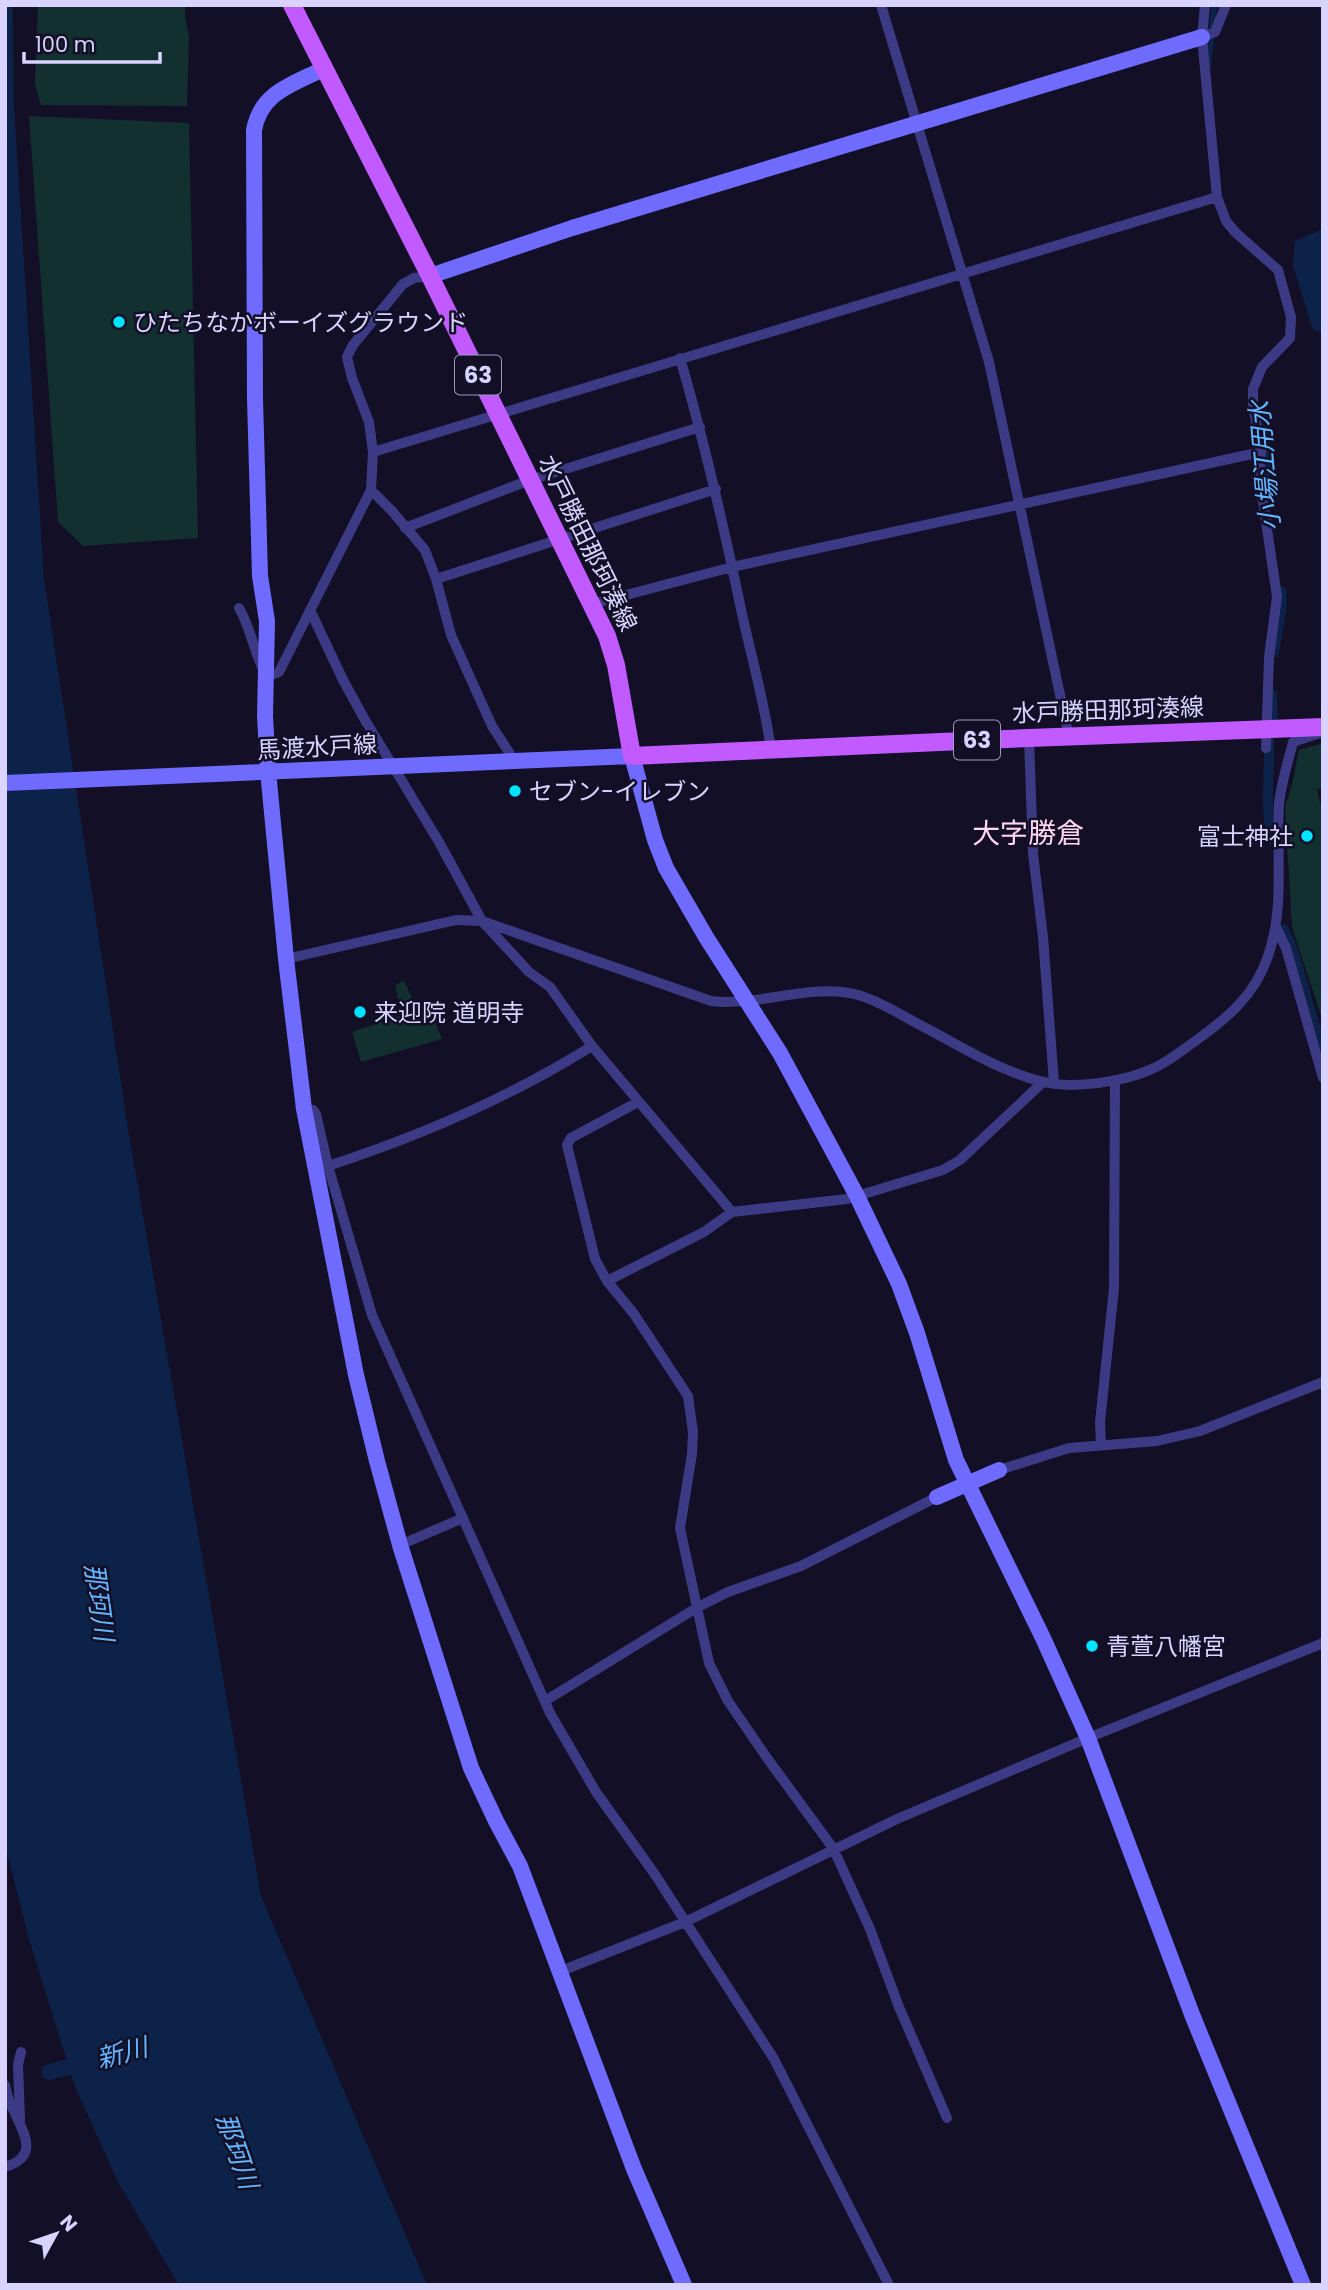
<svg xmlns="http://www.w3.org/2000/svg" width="1328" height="2290" font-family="Poppins,'Noto Sans JP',sans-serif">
  <rect width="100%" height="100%" fill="#130f26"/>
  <path fill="#12302f" d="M38,5H185V16L189,37L187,106L41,105L35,85Z
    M29,116L189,123L198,538L83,546L58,522Z
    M1323,743V786L1317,790L1323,815V1022L1292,927L1285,807L1292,785L1299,750Z
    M404,981L420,1015L430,1010L442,1039L361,1062L352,1032L402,1015L395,985Z"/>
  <path fill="#0c2248" d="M5,5H13L14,106L44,579L129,1135L261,1896L427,2285H179L118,2182L75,2087L29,1939L5,1845Z
    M1211,5H1217L1211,70L1206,67Z
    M1323,229V332L1313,330L1293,266L1295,241Z"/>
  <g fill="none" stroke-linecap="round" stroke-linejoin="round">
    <path stroke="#0c2248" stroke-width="10" d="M1261,429L1268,453L1264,486
      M1274,652L1282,606L1281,591
      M1272,695L1273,717
      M1269,741C1270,774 1264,809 1273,841
      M1284,929L1294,953L1323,1054"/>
    <path stroke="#0c2248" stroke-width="16" d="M49,2072L88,2062"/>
    <path stroke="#3d3a85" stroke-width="10" d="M881,5L989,362L1069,737
      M1205,5L1202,37L1217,197L1226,221L1235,232L1278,270L1291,317L1290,338L1262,367L1253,389V404L1261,452L1259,474L1277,597L1269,657L1266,748
      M1202,37L1215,32L1226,5
      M680,358C705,444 724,527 742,614C752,659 765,704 771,750
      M373,452L1217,197
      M371,490L392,511L425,550L436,579L451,635L492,726L514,760
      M405,528L530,480L700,427
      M436,579L716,489
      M592,604L732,567L1261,452
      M239,608C252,630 254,655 267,677L279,672L371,490L373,452L369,422L352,378L347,357L353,345L403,284L414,278L430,276
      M310,610L343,680L365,720L439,842L482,921L529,972L550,987L592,1046L732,1212
      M1029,738L1033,854L1043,937L1054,1083
      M1277,929L1286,948L1323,1078
      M286,959L456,920L482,921L711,1001C759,1007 813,982 858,995C880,1001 901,1015 920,1025C959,1045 997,1070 1040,1081C1071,1090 1125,1082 1154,1068C1168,1062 1181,1051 1194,1042C1226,1019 1255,996 1268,956C1285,908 1276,855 1279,804C1281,784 1288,762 1293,742L1323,732
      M638,1102L571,1138L567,1145L595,1259L607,1281L634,1314L688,1396L693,1432L692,1454L680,1528L709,1663L728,1701L767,1758L833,1848L870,1929L899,2007L947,2118
      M304,1109L313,1110L316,1114L328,1166L372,1315L550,1713L596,1792L654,1873L774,2059L889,2285
      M328,1166C420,1136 509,1098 592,1046
      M607,1281L704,1232L732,1212L847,1199L943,1170L960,1160L1043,1082
      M1101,1445L1100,1422L1114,1288L1115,1080
      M999,1470L1069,1448L1157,1441L1200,1431L1323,1382
      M400,1545L463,1518
      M545,1701L698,1607L728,1592L801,1566L937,1497
      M561,1971L685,1922L897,1819L1088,1738L1323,1643
      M5,2085C7,2093 8,2101 12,2107C23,2132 41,2156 5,2167
      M20,2120L18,2065L21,2052"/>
    <path stroke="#6f6bff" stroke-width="16" d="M323,69C292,85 261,92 254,130L255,399L260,576L267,621L265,716L268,771L286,959L304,1109L356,1375L377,1461L400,1545L471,1768L496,1821L520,1866L634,2169L684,2285
      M430,276L572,228L1202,37
      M5,783L632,756L655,840L666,868L706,937L780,1053L857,1196L899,1284L917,1333L956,1460L1043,1638L1088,1738L1193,2017L1303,2285
      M937,1497L999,1470"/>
    <path stroke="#c25bff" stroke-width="18" d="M292,5L430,276L607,636L616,665L632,756L1029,738L1323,727"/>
  </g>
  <g fill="#00e5ff" stroke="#130f26" stroke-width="2.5">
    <circle cx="119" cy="322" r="7"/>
    <circle cx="515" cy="791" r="7"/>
    <circle cx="1307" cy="836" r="7"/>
    <circle cx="360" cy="1012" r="7"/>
    <circle cx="1092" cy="1646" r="7"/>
  </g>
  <g text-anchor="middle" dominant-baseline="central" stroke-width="5" stroke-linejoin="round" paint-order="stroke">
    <g fill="#130f26" stroke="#9e99be" stroke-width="2">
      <rect x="455" y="355.5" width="46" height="39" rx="5"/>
      <rect x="954" y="720.5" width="46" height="39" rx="5"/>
    </g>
    <g font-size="23" font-weight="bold" fill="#d9d4ff">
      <text x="478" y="375">63</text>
      <text x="977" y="740">63</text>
    </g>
    <g font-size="24" fill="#d9d4ff" stroke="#130f26" text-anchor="start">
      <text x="133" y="322">ひたちなかボーイズグラウンド</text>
      <text x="529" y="791">セブン-イレブン</text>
      <text x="1293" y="836" text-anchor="end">富士神社</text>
      <text x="374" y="1012">来迎院 道明寺</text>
      <text x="1106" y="1646">青萱八幡宮</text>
    </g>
    <g font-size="24" fill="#d9d4ff" stroke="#130f26">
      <text transform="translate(588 543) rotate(64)">水戸勝田那珂湊線</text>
      <text transform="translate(1108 710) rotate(-2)">水戸勝田那珂湊線</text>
      <text transform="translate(317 747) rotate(-3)">馬渡水戸線</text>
    </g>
    <g font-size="26" font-style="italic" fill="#62b6ff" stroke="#130f26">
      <text transform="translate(1265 466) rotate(-95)">小場江用水</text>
      <text transform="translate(99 1602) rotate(82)">那珂川</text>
      <text transform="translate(122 2053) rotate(-15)">新川</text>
      <text transform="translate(237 2151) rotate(71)">那珂川</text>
    </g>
    <g font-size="28" fill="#ffd6f0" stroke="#130f26">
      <text x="1028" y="833">大字勝倉</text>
    </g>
  </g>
  <rect width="1328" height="2290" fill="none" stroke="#d9d4ff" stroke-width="14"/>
  <g transform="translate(56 2234) rotate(50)" stroke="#130f26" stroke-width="5" paint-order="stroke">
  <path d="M0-5L12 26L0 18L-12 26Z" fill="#d9d4ff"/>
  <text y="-10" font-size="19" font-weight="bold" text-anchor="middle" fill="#d9d4ff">N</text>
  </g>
  <path d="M24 52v10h136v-10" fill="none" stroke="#d9d4ff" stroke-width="3.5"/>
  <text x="35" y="52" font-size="21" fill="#d9d4ff" stroke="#130f26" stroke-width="5" paint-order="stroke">100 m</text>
</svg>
